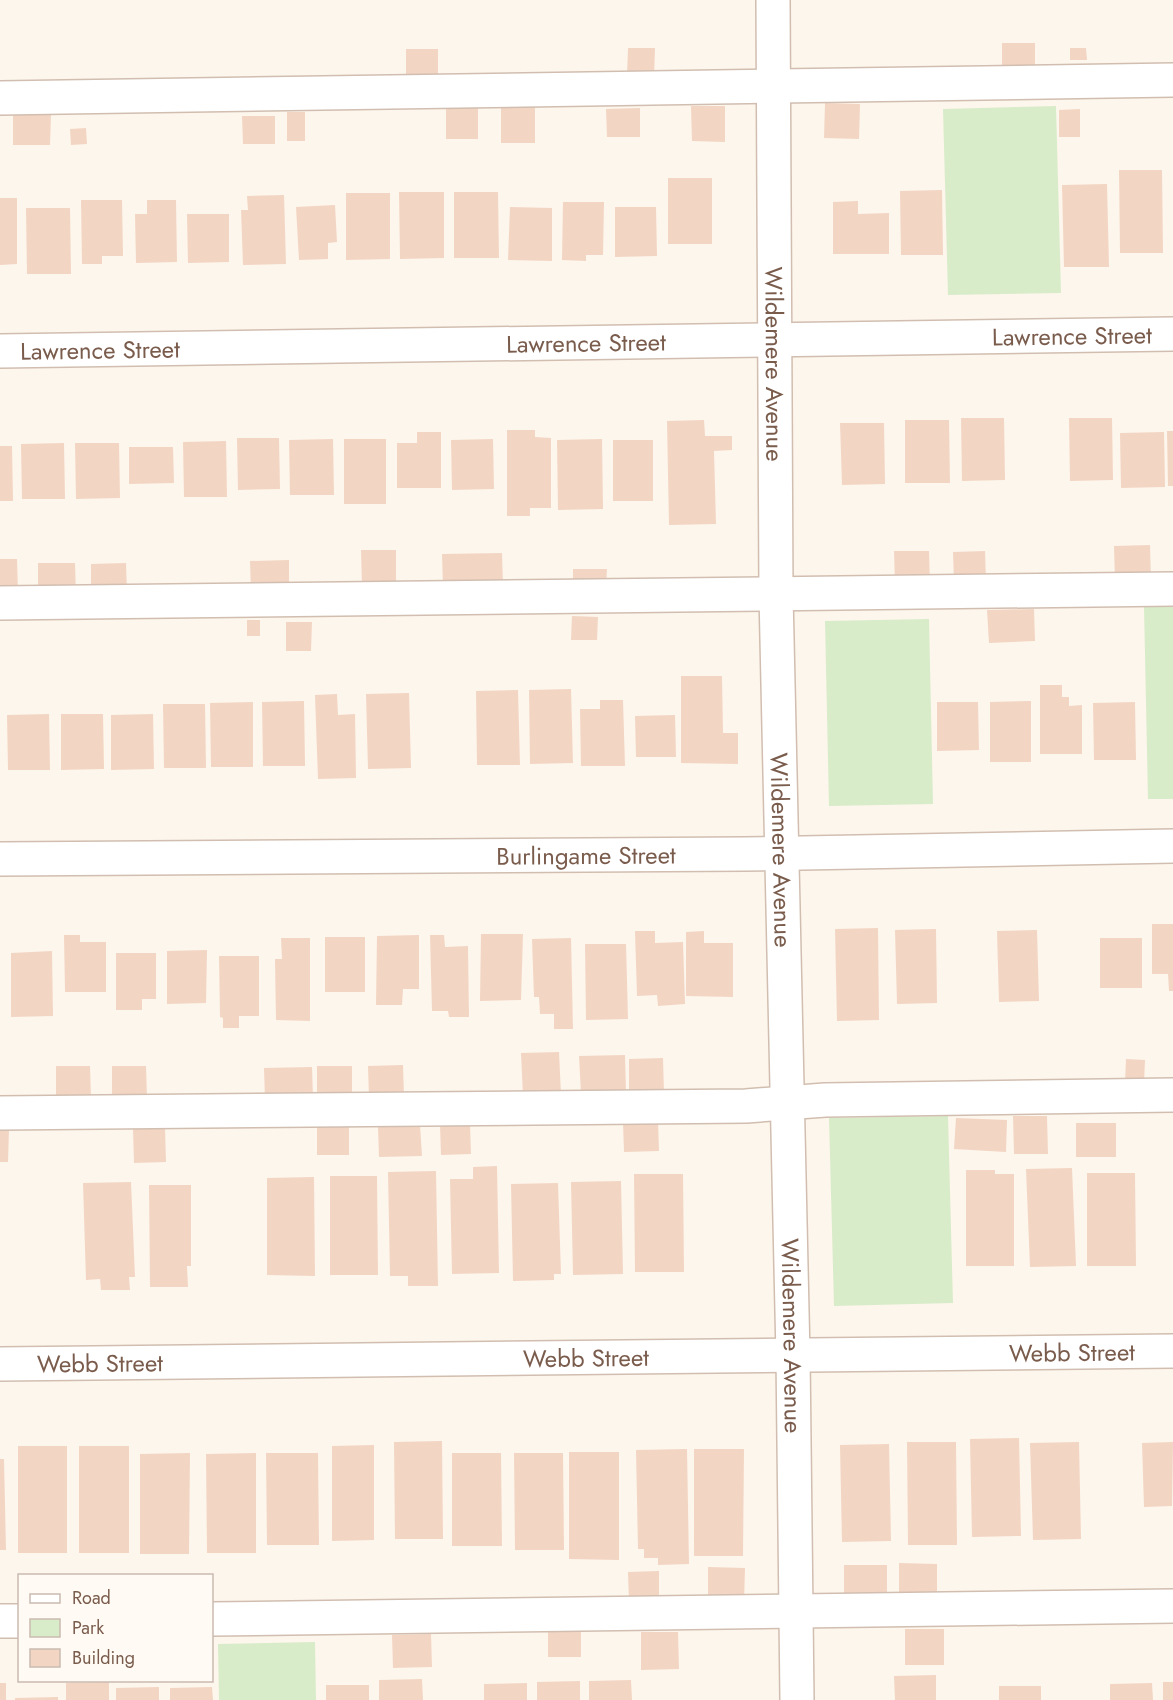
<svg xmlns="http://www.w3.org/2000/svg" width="1173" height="1700" font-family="Jost,sans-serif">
  <rect width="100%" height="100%" fill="#fdf6ec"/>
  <path fill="#d8ecc9" d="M1056,106L1061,293L948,295L943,109Z
    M1173,606V799H1148L1144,607Z
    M929,619L933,804L829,806L825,621Z
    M948,1116L953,1303L834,1306L829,1118Z
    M315,1642L316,1700H219L218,1644Z"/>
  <path fill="#f3d5c3" d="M1002,43H1035V72H1002Z
    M628,48H655L654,77L627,76Z
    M1070,48H1086L1087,60H1070Z
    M406,49H438V80H406Z
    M825,103L860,104L859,139L824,138Z
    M501,106H535V143H501Z
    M691,106H725V142L692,141Z
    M478,107V139H446V108Z
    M640,108V137H607L606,109Z
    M1080,109V137H1059V110Z
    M287,112H305V141H287Z
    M13,114H51L50,145H13Z
    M242,116H275V144H243Z
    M86,128L87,144L71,145L70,129Z
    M1119,170H1162L1163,253H1120Z
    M668,178H712V244H668Z
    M1107,184L1109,267H1064L1062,185Z
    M942,190L943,255H901L900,191Z
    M399,192H444V258L400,259Z
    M454,192H498L499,258H454Z
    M346,193H390V259L346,260Z
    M284,195L286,264L243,265L241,210H248L247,196Z
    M0,198H17V264L0,265Z
    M81,200H122L123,256H102V264H82Z
    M147,200H176L177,262L136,263L135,214H147Z
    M858,201V214L889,213V254H833V202Z
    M563,202H604L603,255H586V261L562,260Z
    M335,205L337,242L328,243V259L299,260L296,207Z
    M510,207L552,208V261L508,260Z
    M615,207H656L657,256L615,257Z
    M26,208H70L71,274H27Z
    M187,214H229V262L188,263Z
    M961,418H1004L1005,480L962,481Z
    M1069,418H1112L1113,480L1070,481Z
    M704,420L705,436H732V450L714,451L716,524L669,525L667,421Z
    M905,420H949L950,483H905Z
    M840,423H884L885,484L842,485Z
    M507,430H535V437L551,438V508H530V516H507Z
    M1167,431H1173V486H1168Z
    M417,432H441V488H397V443H417Z
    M1164,432L1165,487L1121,488L1120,433Z
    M237,438H279L280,489L238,490Z
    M333,439L334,495H290L289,440Z
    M344,439H386V504H344Z
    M493,439L494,489L452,490L451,440Z
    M602,439L603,509L558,510L557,440Z
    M613,440H653V501H613Z
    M226,441L227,497H184L183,442Z
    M64,443L65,499H22L21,444Z
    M75,443H119L120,498L76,499Z
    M0,446H12L13,501H0Z
    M129,447H173L174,483L129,484Z
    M1150,545L1151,581H1115L1114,546Z
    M361,550H396V586H362Z
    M894,551H929L930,585H895Z
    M985,551L986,581L954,582L953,552Z
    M502,553L503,586L443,587L442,554Z
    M0,559H17L18,592L0,593Z
    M289,560V592H251L250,561Z
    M38,563H75L76,596L38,597Z
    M126,563L127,594L91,595V564Z
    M573,569H607L606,586L573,585Z
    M1034,609L1035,641L989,643L987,610Z
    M572,616L598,617L597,640H571Z
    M247,620H260V636H247Z
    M286,622H312L311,651H286Z
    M681,676H722L723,733H738V764L681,763Z
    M1040,685H1062V697H1069V706L1082,705V754H1040Z
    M571,689L573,763L530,764L529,690Z
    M518,690L520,765H477L476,691Z
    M409,693L411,768L368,769L366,694Z
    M337,694L338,715L355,714L356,778L318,779L315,695Z
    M600,700H623L625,766H581L580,709H600Z
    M304,701L305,766H263L262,702Z
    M1031,701V762H990V702Z
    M253,702V767H211L210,703Z
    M937,702H978L979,750L937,751Z
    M1135,702L1136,760H1094L1093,703Z
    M163,704H205L206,768H164Z
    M49,714L50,770H8L7,715Z
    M61,714H103L104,769L61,770Z
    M153,714L154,769L111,770V715Z
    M675,715L676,757H636L635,716Z
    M1152,924H1173V991H1169L1168,974H1152Z
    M878,928L879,1020L837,1021L835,929Z
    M936,929L937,1003L897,1004L895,930Z
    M1037,930L1039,1001L999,1002L997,931Z
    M635,931H655V943L683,942L685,1004L658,1006L657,995L637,996Z
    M704,931V943H733V997L686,996V932Z
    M481,934H523L521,1000L480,1001Z
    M64,935H80V942H106V992H65Z
    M419,935V989H403L402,1005H376L377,936Z
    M430,935H444L445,947L468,946L469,1017H449L448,1011H432Z
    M325,937H365V992H325Z
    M281,938H310V1021L276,1020L275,959H282Z
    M571,938L573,1029H554V1014H540L539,997H534L532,939Z
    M1100,938H1142V988H1100Z
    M585,944H626L628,1019L586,1020Z
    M207,950L206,1003L167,1004V951Z
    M52,951L53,1016L11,1017V953Z
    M116,953H156V999H142V1010H116Z
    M219,956H259V1016H239V1028H223V1018L220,1017Z
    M559,1052L561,1095L523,1096L521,1053Z
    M625,1055L626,1093L581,1094L579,1056Z
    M663,1058L664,1094L629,1095V1059Z
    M1126,1059L1145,1060L1144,1083L1125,1082Z
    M403,1065L404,1097L369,1098L368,1066Z
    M56,1066H90L91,1099H56Z
    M112,1066H146L147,1099H112Z
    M317,1066H352V1099H317Z
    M312,1067L313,1098L265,1100L264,1068Z
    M1013,1116H1047L1048,1154H1014Z
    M956,1118L1007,1120L1006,1152L954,1149Z
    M658,1121L659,1151L624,1152L623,1122Z
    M349,1122V1155H317V1123Z
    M1076,1123H1116V1157H1076Z
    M470,1124L471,1154L441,1155L440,1125Z
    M420,1125L422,1156L379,1157L378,1127Z
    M165,1128L166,1162L134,1163L133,1129Z
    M0,1129H9L8,1162H0Z
    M497,1166L499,1273L452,1274L450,1179H473V1167Z
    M1072,1168L1076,1266L1030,1267L1026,1169Z
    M966,1170H995V1174H1014V1266H966Z
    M436,1171L438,1286H408V1276H390L388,1172Z
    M1087,1173H1135L1136,1266H1087Z
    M634,1174H683L684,1272H635Z
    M330,1176H377L378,1275H330Z
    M314,1177L315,1276L267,1275V1178Z
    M621,1181L623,1274L573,1275L571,1182Z
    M131,1182L135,1277H129L130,1290H101L100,1279L86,1280L83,1183Z
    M558,1183L561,1274H554V1280L513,1281L511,1184Z
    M149,1185H191V1266H187L188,1287H150Z
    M1019,1438L1021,1536L972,1537L970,1439Z
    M442,1441L443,1539H395L394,1442Z
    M907,1442H956L957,1545H908Z
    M1079,1442L1081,1539L1033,1540L1030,1443Z
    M1173,1442L1172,1506L1144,1507L1142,1443Z
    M889,1444L891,1541L842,1542L840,1445Z
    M374,1445V1540L332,1541V1446Z
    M18,1446H67V1553H18Z
    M79,1446H129V1553H79Z
    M687,1449L689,1564L658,1565V1558H644V1549H638L636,1450Z
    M694,1449H744L743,1556H694Z
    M569,1452H619V1560L569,1559Z
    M190,1453L189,1554H140V1454Z
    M256,1453V1553H207L206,1454Z
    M266,1453H318L319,1545H267Z
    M452,1453H501L502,1546H452Z
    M514,1453H563L564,1550H515Z
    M0,1459H4L6,1550H0Z
    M899,1563L937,1564V1598H899Z
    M844,1565H887V1599H844Z
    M708,1567L745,1568L744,1602L708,1601Z
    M659,1571V1603H629L628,1572Z
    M905,1629H944V1665H905Z
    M548,1631H581V1657H548Z
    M641,1632H678L679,1669L641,1670Z
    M431,1634L432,1667L393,1668L392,1635Z
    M936,1675V1700H895L894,1676Z
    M422,1679L423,1700H379V1680Z
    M631,1680L632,1700H589V1681Z
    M580,1681V1700H537V1682Z
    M109,1682V1700H66V1683Z
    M1163,1682H1173V1700H1163Z
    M0,1683H6V1700H0Z
    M527,1683V1700H484V1684Z
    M1152,1683L1153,1700H1110V1684Z
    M326,1685H369V1700H326Z
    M999,1686H1041V1700H999Z
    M159,1687V1700H116V1688Z
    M212,1687L213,1700H170V1688Z
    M58,1697V1700H15V1698Z"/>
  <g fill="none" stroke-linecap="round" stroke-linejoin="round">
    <defs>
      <g id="minor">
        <path id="s1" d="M773,0L776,594L793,1356L797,1700"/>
        <path d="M0,98L1173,80"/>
        <path id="s2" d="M0,351L1173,334"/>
        <path d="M0,603L1173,589"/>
        <path id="s3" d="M0,859L745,854L1173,846"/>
        <path d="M0,1113L746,1106L825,1100L1173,1095"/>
        <path id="s4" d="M0,1364L1173,1351"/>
        <path d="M212,1619L1173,1606"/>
        <path d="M0,1621H20"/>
      </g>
    </defs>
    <use href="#minor" stroke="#d1beb0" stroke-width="36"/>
    <use href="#minor" stroke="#fff" stroke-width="33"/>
  </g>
  <g text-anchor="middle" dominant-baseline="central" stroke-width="6" stroke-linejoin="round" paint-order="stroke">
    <g font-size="24" fill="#7a5c4d" stroke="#fffaf3">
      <text stroke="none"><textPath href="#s2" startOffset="1072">Lawrence Street</textPath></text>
      <text stroke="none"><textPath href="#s2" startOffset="586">Lawrence Street</textPath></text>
      <text stroke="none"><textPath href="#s2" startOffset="100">Lawrence Street</textPath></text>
      <text stroke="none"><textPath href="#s1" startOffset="364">Wildemere Avenue</textPath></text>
      <text stroke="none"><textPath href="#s1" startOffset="850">Wildemere Avenue</textPath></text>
      <text stroke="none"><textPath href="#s3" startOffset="586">Burlingame Street</textPath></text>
      <text stroke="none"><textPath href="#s1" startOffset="1336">Wildemere Avenue</textPath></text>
      <text stroke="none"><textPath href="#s4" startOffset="1072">Webb Street</textPath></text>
      <text stroke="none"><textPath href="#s4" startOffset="586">Webb Street</textPath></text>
      <text stroke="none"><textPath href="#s4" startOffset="100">Webb Street</textPath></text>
    </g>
  </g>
  <rect x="18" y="1574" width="195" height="108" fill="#fffaf3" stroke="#cabbb1" stroke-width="1.5"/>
  <rect x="30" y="1594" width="30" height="9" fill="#ffffff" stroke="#cabbb1" stroke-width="1.5"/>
  <text x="72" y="1604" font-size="18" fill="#7a5c4d">Road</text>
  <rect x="30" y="1619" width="30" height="18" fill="#d8ecc9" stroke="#cabbb1" stroke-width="1.5"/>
  <text x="72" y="1634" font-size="18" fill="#7a5c4d">Park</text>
  <rect x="30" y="1649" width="30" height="18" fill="#f3d5c3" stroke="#cabbb1" stroke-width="1.5"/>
  <text x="72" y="1664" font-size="18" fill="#7a5c4d">Building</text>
</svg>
